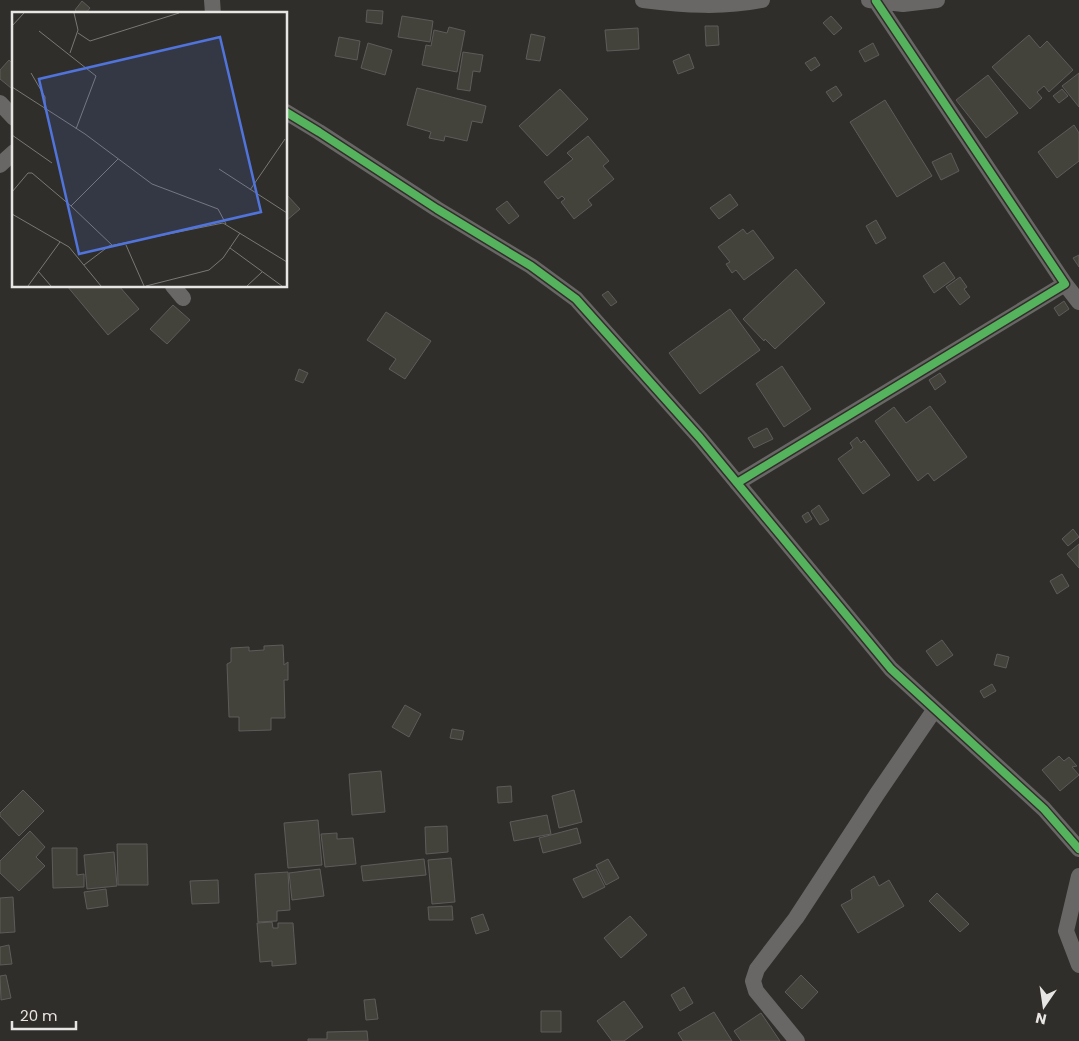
<svg xmlns="http://www.w3.org/2000/svg" width="1079" height="1041" font-family="Poppins,sans-serif">
  <rect width="100%" height="100%" fill="#302e2b"/>
  <path fill="#44433b" stroke="#5d5c5a" d="M82,1L90,8L85,14H79L75,10Z
    M367,10L383,11L382,24L366,22Z
    M402,16L433,21L430,42L398,37Z
    M831,16L842,28L834,35L823,23Z
    M705,26H718L719,45L706,46Z
    M449,27L465,31L457,72L422,65L426,45L431,46L434,30L447,33Z
    M638,28L639,49L607,51L605,30Z
    M531,34L545,37L540,61L526,59Z
    M1029,35L1040,48L1047,41L1073,70L1049,92L1044,86L1037,92L1042,98L1030,109L992,67Z
    M339,37L360,41L357,60L335,56Z
    M368,43L392,50L385,75L361,68Z
    M873,43L879,55L865,62L859,51Z
    M463,52L483,55L480,72L473,71L470,91L457,89Z
    M689,54L694,68L678,74L673,61Z
    M815,57L820,65L811,71L805,63Z
    M9,60L14,65V85L11,88L0,79V70Z
    M1079,73V107L1062,86Z
    M988,75L1018,113L986,138L956,100Z
    M836,86L842,95L833,102L826,92Z
    M417,88L486,106L482,123L472,121L467,141L445,136L444,141L429,138L431,132L407,125Z
    M560,89L588,119L547,156L519,126Z
    M1062,89L1068,96L1059,103L1053,96Z
    M885,100L932,176L897,197L850,122Z
    M1074,125L1079,133V161L1057,178L1038,152Z
    M588,136L609,161L603,166L614,179L588,200L592,205L574,219L561,202L565,199L562,196L558,199L544,182L573,159L567,153Z
    M951,153L959,171L941,180L932,162Z
    M286,194L300,209L286,221Z
    M730,194L738,205L719,219L710,208Z
    M507,201L519,216L509,224L496,209Z
    M876,220L886,238L876,244L866,226Z
    M743,229L747,234L753,230L774,258L744,280L736,270L732,273L726,264L730,262L718,247Z
    M1079,255V267L1073,258Z
    M944,262L955,278L934,293L923,276Z
    M796,269L825,303L775,349L765,339L764,341L743,319Z
    M960,277L967,287L964,289L970,297L960,305L946,287Z
    M67,286H119L139,309L108,335Z
    M608,291L617,302L611,306L602,295Z
    M1064,301L1069,309L1059,316L1054,308Z
    M173,305L190,320L167,344L150,329Z
    M730,309L760,350L700,394L669,353Z
    M386,312L431,341L405,379L389,369L396,359L367,340Z
    M782,366L811,409L784,427L756,384Z
    M299,369L308,373L303,383L295,380Z
    M940,373L946,382L935,390L929,380Z
    M930,406L967,457L934,481L928,473L918,481L875,421L894,407L906,423Z
    M767,428L773,439L754,448L748,438Z
    M857,437L861,443L864,440L890,475L863,494L838,459L853,448L850,443Z
    M819,505L829,520L820,525L811,511Z
    M808,512L812,519L806,523L802,516Z
    M1073,529L1079,537L1068,546L1062,539Z
    M1079,544V568L1067,554Z
    M1062,574L1069,586L1057,594L1050,581Z
    M942,640L953,655L937,666L926,651Z
    M283,645L284,665L288,662V680H284L285,718H271V730L239,731V717H229L227,664L231,662V648L249,647V651L264,650V646Z
    M997,654L1009,657L1006,668L994,665Z
    M992,684L996,691L984,698L980,691Z
    M405,705L421,714L409,737L392,727Z
    M452,729L464,731L462,740L450,738Z
    M1059,756L1064,761L1069,757L1077,766L1072,767L1079,775L1060,791L1042,770Z
    M381,771L385,812L352,815L349,774Z
    M511,786L512,802L498,803L497,787Z
    M23,790L44,811L19,836L0,816V813Z
    M574,790L582,822L559,828L552,796Z
    M547,815L551,834L514,841L510,822Z
    M318,820L322,865L288,868L284,823Z
    M447,826L448,852L426,854L425,827Z
    M577,828L581,843L543,853L539,838Z
    M30,831L45,847L36,857L45,866L19,891L0,873V861Z
    M337,833V839L353,838L356,864L325,867L321,834Z
    M117,844H147L148,885H118Z
    M52,848H77V875L84,874V887L53,888Z
    M114,852L117,886L87,889L84,855Z
    M451,858L455,902L432,904L428,860Z
    M424,859L426,875L363,881L361,866Z
    M608,859L619,878L606,885L596,865Z
    M320,869L324,896L292,900L289,873Z
    M596,869L605,887L583,898L573,879Z
    M288,872L290,910L277,911V921L258,922L255,874Z
    M874,876L879,886L889,880L904,906L858,933L841,905L852,899L851,890Z
    M218,880L219,903L192,904L190,881Z
    M106,889L108,906L87,909L84,892Z
    M937,893L969,924L960,932L929,901Z
    M13,897L15,932L0,933V898Z
    M452,906L453,920H429L428,907Z
    M483,914L489,930L476,934L471,918Z
    M630,916L647,935L621,958L604,938Z
    M272,922L273,928H278V923H293L296,964L272,966V961L260,962L257,923Z
    M9,945L12,964L0,965V947Z
    M6,975L11,998L1,1000L0,976Z
    M801,975L818,992L802,1009L785,992Z
    M684,987L693,1003L680,1011L671,995Z
    M375,999L378,1019L366,1020L364,1000Z
    M624,1001L643,1027L624,1041H612L597,1021Z
    M541,1011H561V1032H541Z
    M714,1012L732,1041H683L678,1033Z
    M761,1013L780,1041H741L734,1031Z
    M367,1031L368,1041H308V1039H327V1032Z"/>
  <g fill="none" stroke-linecap="round" stroke-linejoin="round">
    <path stroke="#686766" stroke-width="16" d="M212,0L213,14
      M643,0C684,5 721,8 762,0
      M869,0L903,4L937,0
      M0,103L14,118
      M286,112L319,132L437,209L531,266L576,299L700,438L891,669L1044,809L1079,849
      M0,165L14,152
      M1065,284L1079,302
      M173,286L183,298
      M737,483L1065,284L876,1
      M1079,876L1066,931L1079,965
      M797,1041L756,991L753,981L757,969L796,918L877,794L935,709"/>
    <defs>
      <path id="cycleway" d="M286,112L319,132L437,209L531,266L576,299L700,438L891,669L1044,809L1079,849
        M737,483L1065,284L876,1"/>
    </defs>
    <use href="#cycleway" stroke="#312e2a" stroke-width="11"/>
    <use href="#cycleway" stroke="#56b35d" stroke-width="8"/>
  </g>
  <g transform="translate(12 12)">
    <rect width="275" height="275" fill="#302e2b"/>
    <path fill="none" stroke="#7a7875" stroke-width="1" d="M0,14L12,1M27,19L84,64L64,117M66,21L78,29L167,1M58,41L66,18L62,1M19,61L33,85V98M0,75L73,122L140,172L206,197L214,212M0,123L40,151M207,157L275,201M238,178L273,127M0,180L16,161H20L59,194M0,202L57,235L89,274M114,233L132,274M101,234L59,194L106,147M218,236L270,274M72,253L97,234L211,211L275,250M26,259L39,274M16,274L48,230M134,274L197,258L211,246L228,221M235,274L250,260"/>
    <path fill="#5074db" fill-opacity="0.15" stroke="#5074db" stroke-width="2.5" d="M208,25L249,200L67,242L27,67Z"/>
    <rect width="275" height="275" fill="none" stroke="#e8e6e4" stroke-width="2.5"/>
  </g>
  <g transform="translate(1044 1006) rotate(193)" stroke="#312e2a" stroke-width="4" paint-order="stroke">
  <path d="M0-4L9 19L0 12L-9 19Z" fill="#e8e6e4"/>
  <text y="-8" font-size="14" font-weight="bold" text-anchor="middle" fill="#e8e6e4">N</text>
  </g>
  <path d="M12 1021v8h64v-8" fill="none" stroke="#e8e6e4" stroke-width="2.5"/>
  <text x="20" y="1021" font-size="15" fill="#e8e6e4" stroke="#312e2a" stroke-width="4" paint-order="stroke">20 m</text>
</svg>
